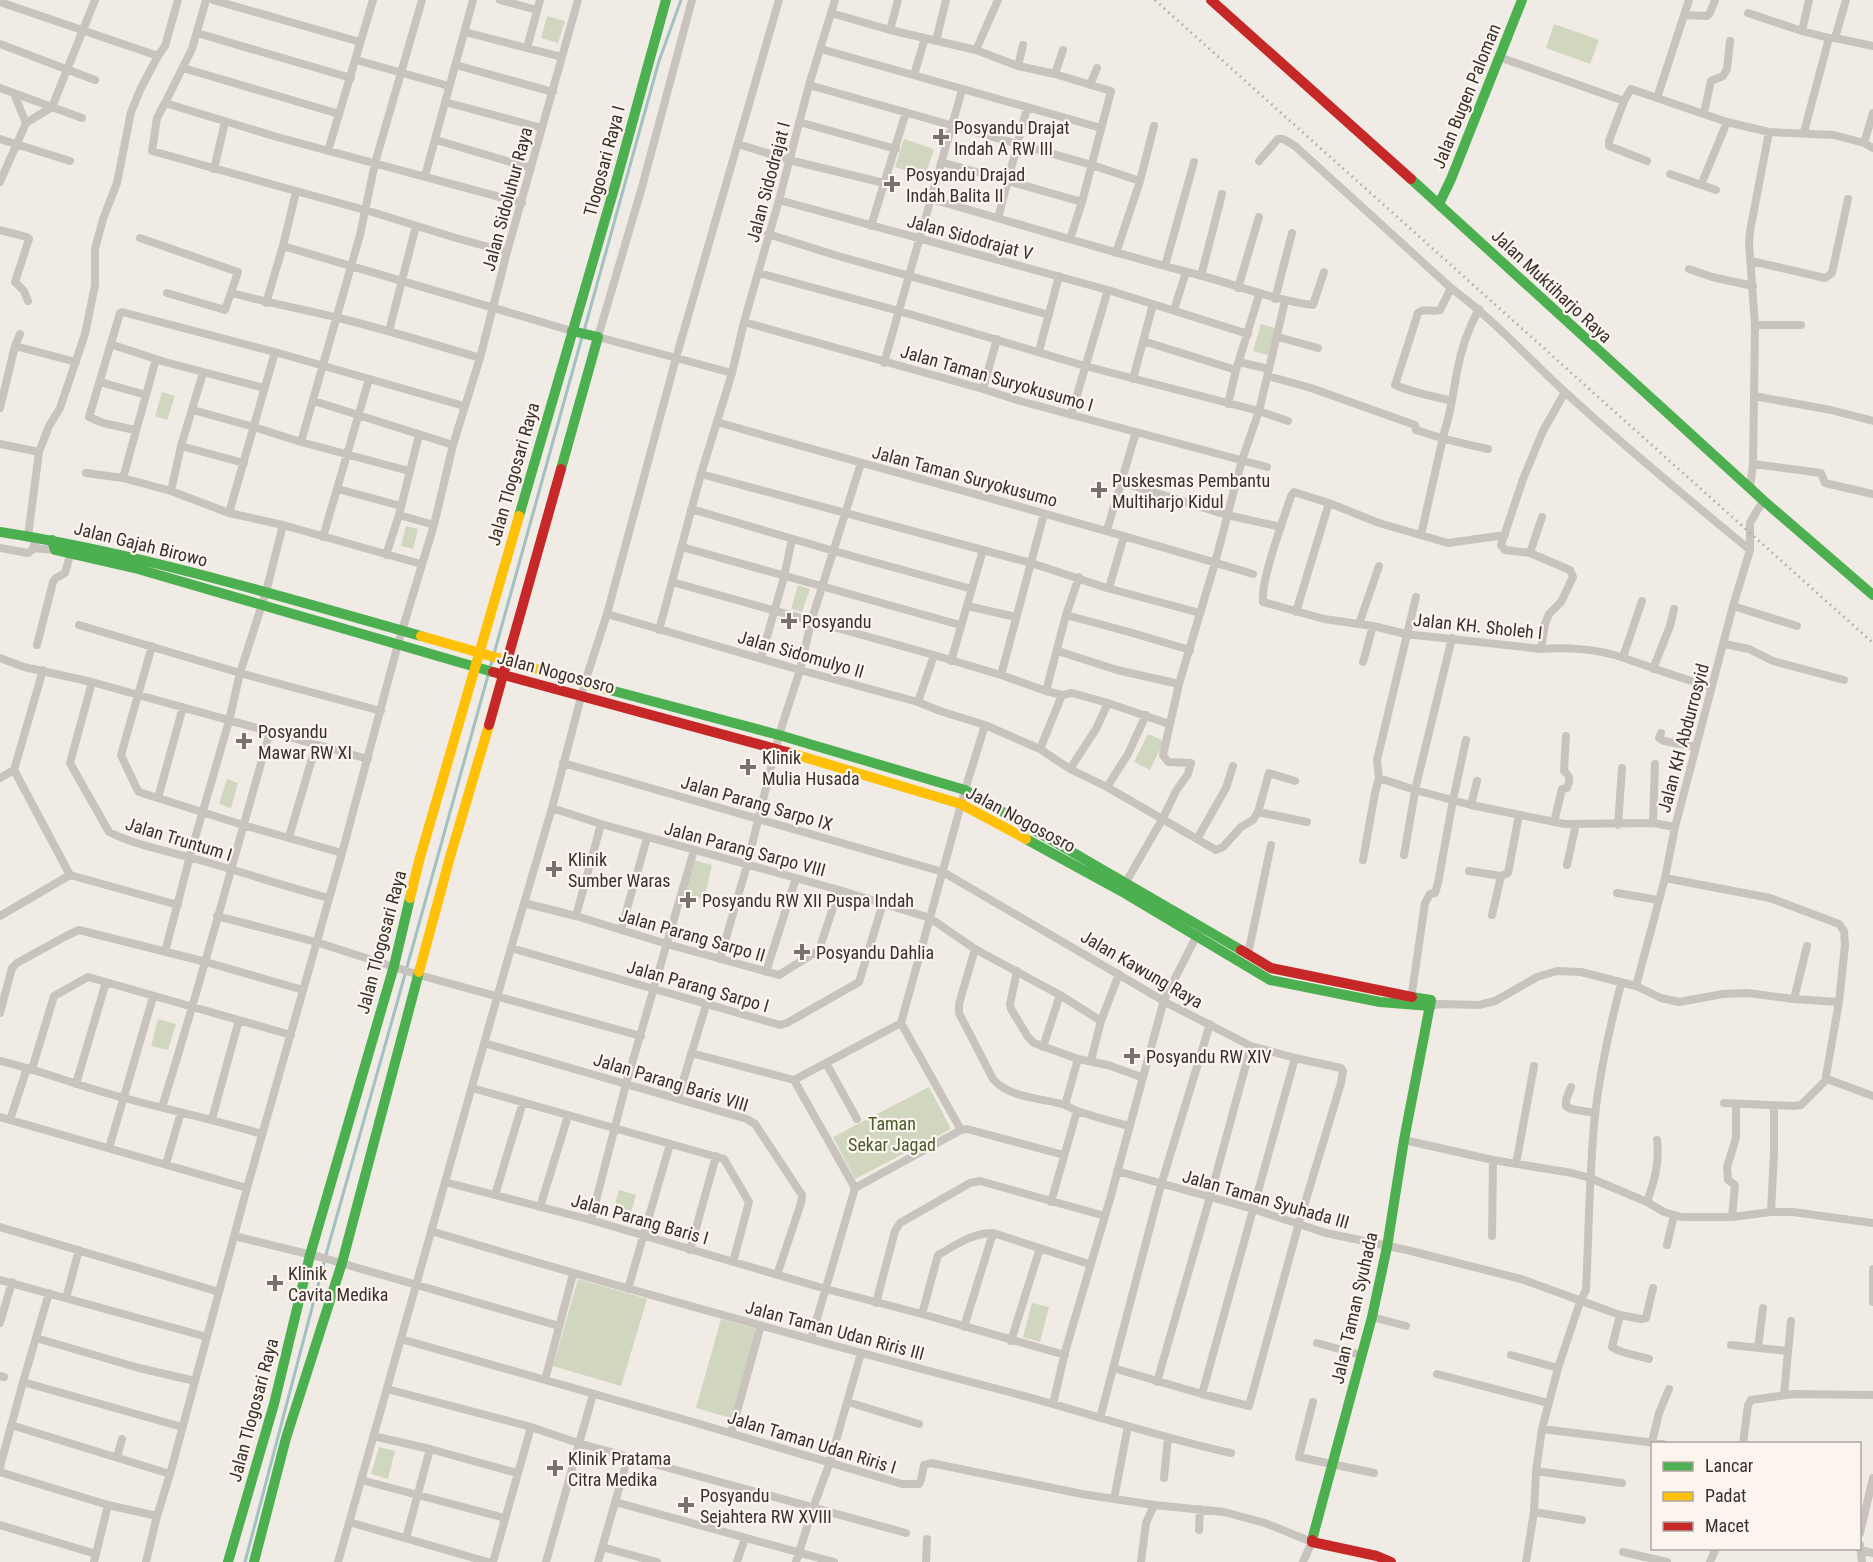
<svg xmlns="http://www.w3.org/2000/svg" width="1873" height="1562" font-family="'Roboto Condensed',sans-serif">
  <rect width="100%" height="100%" fill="#f0ebe5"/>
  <path fill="#d1d6bf" d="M547,16L565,21L558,43L541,38Z
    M1554,24L1599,40L1590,64L1546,48Z
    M904,139L934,149L925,177L895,167Z
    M1261,324L1275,328L1268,355L1253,351Z
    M162,392L175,396L167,420L155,416Z
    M406,526L418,529L413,549L401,546Z
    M798,585L810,589L802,612L791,609Z
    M1148,734L1164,741L1150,770L1134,762Z
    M227,779L238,783L231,808L219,804Z
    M693,860L712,865L704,899L684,894Z
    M158,1019L176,1024L168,1050L151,1046Z
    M929,1087L951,1129L855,1179L833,1137Z
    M619,1190L636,1195L629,1220L612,1215Z
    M578,1279L647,1299L621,1386L553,1366Z
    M1032,1303L1049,1307L1040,1342L1023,1337Z
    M721,1319L757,1329L731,1418L696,1408Z
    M379,1447L395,1451L388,1479L371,1474Z"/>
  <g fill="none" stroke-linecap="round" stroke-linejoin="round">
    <path stroke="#a1c2c1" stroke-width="3" d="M584,331L659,61L681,0
      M245,1562L327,1251L397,1003L582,337"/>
    <path stroke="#c9c3be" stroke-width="8" d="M206,0L192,49L165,103L157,118L152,151L372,212L456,238L507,252
      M213,0L360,42
      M500,0L537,10
      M692,0L642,187L598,337L732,373
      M0,2L158,56
      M831,13L890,30L976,50L1018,66L1055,74L1111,91L1082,202L1070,239
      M1748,13L1802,31L1829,38
      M1684,15L1707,16L1710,13L1715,0
      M890,30L898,0
      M1802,31L1809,0
      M465,32L562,57
      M197,33L351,78
      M1835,38L1873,46
      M936,41L946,0
      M0,44L95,80
      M527,48L540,0
      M821,49L1101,128
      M976,50L998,0
      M1499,57L1624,101
      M356,60L449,86
      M456,65L553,92
      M1018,66L1023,45
      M183,68L339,114
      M1055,74L1063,50
      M914,75L925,38
      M809,85L1092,165L1140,181
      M1090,85L1097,68
      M0,88L82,118
      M14,94L26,123
      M1657,98L1689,0
      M445,102L542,128
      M165,103L277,137L522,203
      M1704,113L1711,81L1723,76L1727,69L1730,41
      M799,122L896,149
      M1804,132L1829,38H1835L1846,0
      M0,139L70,161
      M436,140L531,168
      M1864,143L1873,113
      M738,144L789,160L884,183
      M328,151L373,0
      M1259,161L1278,139H1283L1295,146L1451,288C1494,320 1527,357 1566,393C1625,447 1688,499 1750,550
      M1647,161L1609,146V141L1624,101L1631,89L1727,122L1769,132L1834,135L1864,143L1873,148
      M941,162L1082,202
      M214,169L225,122
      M1670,174L1716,190
      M425,176L473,0
      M0,182L26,123L52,107L95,0
      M1701,185L1727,122
      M931,199C1020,224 1109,252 1199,275C1237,285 1273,300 1313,305L1324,272
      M779,200L1108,290L1248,334
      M998,218L1027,108
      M871,226L906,112
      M0,230L27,237L29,239L15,282L24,291L28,301
      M768,234L838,256L1049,315
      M140,238L238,272L225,310L167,293
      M283,246L572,331
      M1116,253L1140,181L1154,126
      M1751,261L1825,278L1832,273L1848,199
      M1165,266L1194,162
      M1689,269L1712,277L1753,286
      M759,273L899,311L1085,366L1259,411L1288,421
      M1201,276L1222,194
      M1238,288L1259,217
      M1451,288L1440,310C1432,313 1425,307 1418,313L1395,385C1413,393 1433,396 1452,401
      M232,293C267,303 303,309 339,318C387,330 433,344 480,358
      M1275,299L1292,233
      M266,303L283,246L296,192
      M1174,310L1186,272
      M744,322L983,389L1020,401L1267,467
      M1755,325H1801
      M389,331L416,226
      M1278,337L1318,348
      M1143,341L1236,370
      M111,342L113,345L165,362L264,388
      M15,346L76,362
      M1039,351L1059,276
      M1239,362L1269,369
      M884,363L962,90
      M1268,376L1311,388L1415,425L1416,430C1439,438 1464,444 1488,449
      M1133,379L1153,304
      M100,382L146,395
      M983,389L997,339
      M1754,396L1831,410L1873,421
      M314,401L453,445
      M1228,404L1236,370L1259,295
      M0,408L15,346L20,334
      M193,410L254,427L301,442L409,471
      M1071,415L1108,290
      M717,422C895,473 1075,520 1253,574
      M135,430L103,423L89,417L120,313L122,312L275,352L464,406
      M301,442L360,235L375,163L422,0
      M0,444L39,452
      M181,446L244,463
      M1753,464L1821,473L1825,483L1873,494
      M86,473L123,478L171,491L229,513L283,525L421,564
      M701,474L1031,563L1107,588L1200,613
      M123,478L156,359
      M1121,482L1227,515L1281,527
      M1750,488L1753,464L1755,325L1749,243L1750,231L1769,132
      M338,489L401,506
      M171,491L181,446L203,373
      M691,509L834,551L972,589
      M229,513L275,352
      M399,515L434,525
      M1107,530L1136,432
      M1421,535L1444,433C1451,413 1453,393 1457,372C1461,349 1468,329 1479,309
      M1505,535L1448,543L1379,523L1329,503L1294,492L1291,496C1284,518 1260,582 1263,602L1324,619L1373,626L1406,634L1541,649C1567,647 1599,649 1624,658C1653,668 1682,679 1712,687
      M28,536L39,452L49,426L60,408L85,334L95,285V249L103,219L117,183L131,112L141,88L158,56L165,46L178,0
      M323,537L369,379
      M682,547L960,625
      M0,548L28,553L32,550L37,537
      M33,548L55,550
      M1530,553L1542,517
      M386,555L399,515L419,435
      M672,582L934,655L1001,675L1046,691L1062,695L1072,693L1108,703L1169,724
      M1109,588L1124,536
      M967,606L1016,617
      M1733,606L1797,626
      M1296,612L1329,503
      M607,614L800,670L918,702L940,711L985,725L1040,749L1070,769L1107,787L1216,850L1223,847L1241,827L1253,820L1258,812L1269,773L1295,781
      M1066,615L1129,632L1190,650
      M1359,624L1379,566
      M79,625L240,673L381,711
      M659,630L701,474L732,373L744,322L779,200L809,85L835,0
      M1724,644L1749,649L1773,661L1844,680
      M37,645L53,582L56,578L65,573L70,555
      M152,646L121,755L137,789L139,792L243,825L342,853
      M1541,649L1545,624L1549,614L1561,602L1573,577L1570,570L1530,553L1505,550L1501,545L1523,479L1543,431L1565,392
      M1058,651L1117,670L1179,684
      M1623,657L1642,601
      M0,658L24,667L92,682L368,759
      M761,658L784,577L792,539
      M951,661L983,550
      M1363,662L1373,626
      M1653,669L1670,626L1674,609
      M1001,675L1044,514
      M92,682L70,763L109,832C133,844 159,849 185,856C233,869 280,885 329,898
      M1046,691L1066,615L1079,577
      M918,702L934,655
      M1661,733L1659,738L1664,741L1696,747
      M1040,749L1062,695
      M563,763L943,872L1169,1004L1251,1046L1295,1058L1341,1068L1343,1071L1341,1083L1299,1223L1249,1406L1202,1394L1113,1368
      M1070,769L1096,729L1108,703
      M14,770L43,670
      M0,778L14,770L70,875L0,916
      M1379,778L1415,790L1471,805L1565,824L1653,823L1675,827
      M1107,787L1128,754L1146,715
      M158,798L183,707
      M1471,805L1477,781
      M552,808L601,824L839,890L930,918L975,949L1060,995L1101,1021
      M1258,812L1307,822
      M1554,822L1562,789L1567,788C1570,780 1571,777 1564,771L1566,736
      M1653,823L1655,764
      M1618,825L1622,768
      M289,837L316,745
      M1197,839L1226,788L1233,766
      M1404,855L1416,786L1452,638
      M1363,860L1375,793L1379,778L1377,760L1416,597
      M1567,865L1576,824
      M1469,871L1501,876L1508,873L1519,815
      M70,875L178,905
      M1665,878L1770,898L1839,924L1844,931L1845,945L1839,1002L1826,1076L1827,1079L1873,1096
      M1126,882L1163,818L1176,791L1188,774L1191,763L1168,762L1163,755L1179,684L1215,563L1242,460L1259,411L1285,301
      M1617,893L1658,900
      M524,903L576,916L667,944L779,975L819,950L839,890
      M1492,915L1501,876
      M217,916L316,942L419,975L641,1036
      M576,916L601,824
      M621,930L647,838
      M511,948L780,1025L787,1023L859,982L883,903
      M975,949L959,1004V1013L993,1079C1009,1098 1040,1098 1062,1104C1068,1106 1074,1110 1080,1112C1096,1117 1113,1122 1129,1126
      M165,952L191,852L229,721L240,673L266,592L283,525
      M1248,954L1271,845
      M720,959L747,865L779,735L800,670L811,622L861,463
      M1017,971L1010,1004L1011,1009L1028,1037L1034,1043L1078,1059L1108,1065L1141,1077
      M766,972L796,878
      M1636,986L1665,878L1675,827L1733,606L1750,550V523L1758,509L1764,501
      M1411,999L1425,903L1430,894L1435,893L1438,883L1453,800L1466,740
      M1794,999L1807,946
      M1430,1006L1439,1004L1479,1005L1495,1001L1537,977L1557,971L1581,972L1636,986L1661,998L1679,1002L1723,994L1747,993L1794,999L1839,1002
      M0,1013L12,968L17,963L68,935L79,930L206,962L303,990
      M901,1023L961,1130L855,1188L794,1080Z
      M901,1023L965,790L985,725
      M484,1043L747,1119L755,1124L802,1195L801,1203L777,1275
      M1043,1047L1060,995
      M691,1053L794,1080
      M1091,1060L1101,1021L1119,974
      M0,1061C42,1071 82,1087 124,1098C170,1110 216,1120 262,1134
      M826,1063L857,1119
      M76,1084L106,982
      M1571,1087L1566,1100V1106L1571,1109L1595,1113
      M472,1088L724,1159L749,1202L733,1262
      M678,1098L706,1005
      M1724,1103L1794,1106L1801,1105L1827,1079
      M1065,1105L1078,1059
      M162,1107C201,983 234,857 270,732
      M0,1117L247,1188
      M212,1119L239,1020
      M10,1120L26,1071L32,1069L54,996L88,977L291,1035
      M961,1130L967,1129L1064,1155
      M1404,1140L1493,1160L1572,1173L1590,1178L1647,1202L1664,1212L1681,1217H1732L1771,1212H1793L1873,1223
      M109,1148L153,997
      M166,1164L181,1112
      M1516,1164L1534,1066
      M1117,1171L1253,1209L1326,1233L1407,1250L1521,1279L1620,1315L1641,1319L1646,1318L1653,1288
      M445,1182L591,1220L826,1289L922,1314L1065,1355
      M495,1195L523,1102
      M1051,1202L1077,1111
      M1647,1202C1654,1182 1660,1162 1657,1140
      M540,1207L568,1116
      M1771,1212L1774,1153V1106
      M1732,1217L1735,1185L1728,1180L1727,1167L1736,1138V1104
      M591,1220L626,1084L694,850
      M0,1227L219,1292
      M431,1231C624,1289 818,1342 1013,1393C1086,1412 1157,1437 1231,1453
      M234,1236L320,1257L559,1326
      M1492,1236L1493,1160
      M1667,1245L1674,1215
      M690,1250L716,1156
      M1873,1269V1302
      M0,1280L207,1337
      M628,1289L670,1144
      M66,1298L79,1250
      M876,1303L895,1231L900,1223L970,1183L980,1181L1105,1216
      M922,1314L938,1255C956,1245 972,1233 993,1233L1089,1264
      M1620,1315L1612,1347C1622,1354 1637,1355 1649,1359
      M1372,1317L1406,1326
      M0,1323L12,1282
      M964,1327L993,1233
      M36,1338L139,1368L195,1381
      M401,1339L693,1422L902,1484H919L921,1480L924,1465L931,1463L1082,1494L1154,1505L1224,1512L1265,1523L1312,1542L1303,1562
      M811,1339L855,1188
      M1011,1341L1040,1248
      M1317,1343L1361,1355
      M1731,1345L1787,1351
      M1758,1348L1763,1308
      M1511,1355L1558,1368
      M1437,1374L1548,1403
      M0,1376L4,1377
      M545,1380L573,1274
      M23,1382L182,1427
      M1157,1382L1210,1197L1251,1046
      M387,1389L531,1427L578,1443L906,1533
      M1202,1394L1295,1058
      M1784,1394L1791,1321
      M848,1402L919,1424
      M1313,1402L1299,1457L1374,1473
      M1053,1404L1065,1352L1110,1199L1164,1000L1198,933
      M1100,1418L1161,1185L1210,1024
      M11,1425L170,1474
      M1542,1429L1663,1444
      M731,1433L761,1325
      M373,1436L430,1449L517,1473
      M1652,1442L1659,1413L1669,1389
      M1743,1444L1748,1405L1751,1400L1793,1394L1873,1395
      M117,1457L122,1439
      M0,1467L23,1382L49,1293
      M1536,1471L1622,1483
      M0,1472L108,1505L157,1516
      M1164,1478L1168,1438
      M361,1480L505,1518
      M1114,1499L1128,1426
      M615,1502L834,1562
      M1534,1512L1582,1520
      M349,1522L488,1562
      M0,1525L96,1554
      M1199,1530L1200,1509
      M1860,1533L1873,1478
      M406,1538L430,1449
      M1860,1545L1862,1562
      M602,1547L657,1562
      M1861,1550L1873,1553
      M1623,1552L1667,1562
      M94,1562L108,1505
      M146,1562L157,1516L170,1474L247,1188L342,853L398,644L434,525L453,445L480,358L507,252L578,0
      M338,1562L511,948L552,808L585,682L607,614L676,358L779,0
      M493,1562L531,1427
      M546,1562L593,1394
      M598,1562L628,1457
      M737,1562L745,1538
      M796,1562L813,1508L830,1462L861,1353
      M926,1562L927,1539
      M1141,1562L1146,1523L1154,1505
      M1526,1562L1534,1512L1536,1471L1542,1429L1558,1368L1580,1302L1586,1290C1589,1232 1589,1173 1595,1115C1600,1071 1610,1026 1621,984
      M1710,1562L1716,1548"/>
    <path stroke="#4caf50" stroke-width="10" d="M1411,179L1764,501L1873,595
      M1439,204L1451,179L1522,0
      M561,469L598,337L572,331
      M519,516L616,182L666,0
      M0,532C143,554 282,597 421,636
      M52,540L55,550L138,569L493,672
      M610,690L779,735L965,790L1241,950
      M1026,839L1121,891L1270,980L1380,1002L1430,1006
      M1312,1540L1372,1317L1387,1247L1404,1140L1431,1000L1412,997
      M228,1562L274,1404L310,1255L394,966L410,898
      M254,1562L286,1438L342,1263L419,972"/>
    <path stroke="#ffc107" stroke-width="10" d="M421,636L610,690
      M787,752L961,804L1026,839
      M410,898L419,861L519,516
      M419,972L450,857L489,725"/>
    <path stroke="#c62828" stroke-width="10" d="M1211,0L1411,179
      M493,672L787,752
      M489,725L561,469
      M1241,950L1271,968L1412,997
      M1312,1540V1542L1377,1556L1391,1562"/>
    <path stroke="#b1aca8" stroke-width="3" stroke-dasharray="1.5 4.5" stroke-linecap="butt" d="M1155,0L1873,643"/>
  </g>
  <g fill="#7a716c" stroke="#fbf5ee" stroke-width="2">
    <path d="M938 128h6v6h6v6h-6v6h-6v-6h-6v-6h6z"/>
    <path d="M889 175h6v6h6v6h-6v6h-6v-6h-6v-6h6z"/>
    <path d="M1096 481h6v6h6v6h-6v6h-6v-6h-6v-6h6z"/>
    <path d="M786 612h6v6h6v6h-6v6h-6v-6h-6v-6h6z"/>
    <path d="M241 732h6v6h6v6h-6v6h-6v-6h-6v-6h6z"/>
    <path d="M745 758h6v6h6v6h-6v6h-6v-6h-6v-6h6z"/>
    <path d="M551 860h6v6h6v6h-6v6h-6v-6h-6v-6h6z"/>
    <path d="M685 891h6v6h6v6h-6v6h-6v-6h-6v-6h6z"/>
    <path d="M799 943h6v6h6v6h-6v6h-6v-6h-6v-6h6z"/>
    <path d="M1129 1047h6v6h6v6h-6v6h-6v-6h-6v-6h6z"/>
    <path d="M272 1274h6v6h6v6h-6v6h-6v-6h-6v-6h6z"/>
    <path d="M552 1459h6v6h6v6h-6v6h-6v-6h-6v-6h6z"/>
    <path d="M683 1496h6v6h6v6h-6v6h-6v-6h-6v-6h6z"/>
  </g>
  <g text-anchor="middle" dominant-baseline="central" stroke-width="4.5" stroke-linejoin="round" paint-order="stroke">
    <g font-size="18" fill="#3b302b" stroke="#fbf5ee">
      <text transform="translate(1466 96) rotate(-68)">Jalan Bugen Paloman</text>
      <text transform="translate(604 161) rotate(-75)">Tlogosari Raya I</text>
      <text transform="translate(768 182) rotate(-75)">Jalan Sidodrajat I</text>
      <text transform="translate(507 199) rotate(-75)">Jalan Sidoluhur Raya</text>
      <text transform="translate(970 237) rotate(15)">Jalan Sidodrajat V</text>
      <text transform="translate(1552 286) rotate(43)">Jalan Muktiharjo Raya</text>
      <text transform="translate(997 378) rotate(16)">Jalan Taman Suryokusumo I</text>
      <text transform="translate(513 474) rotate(-74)">Jalan Tlogosari Raya</text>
      <text transform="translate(965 476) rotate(15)">Jalan Taman Suryokusumo</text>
      <text transform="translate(141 544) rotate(14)">Jalan Gajah Birowo</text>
      <text transform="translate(1478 626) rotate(6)">Jalan KH. Sholeh I</text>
      <text transform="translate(801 654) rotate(16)">Jalan Sidomulyo II</text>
      <text transform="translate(556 672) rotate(15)">Jalan Nogososro</text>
      <text transform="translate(1683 738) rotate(-75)">Jalan KH Abdurrosyid</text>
      <text transform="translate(757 803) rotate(16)">Jalan Parang Sarpo IX</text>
      <text transform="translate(1021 819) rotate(28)">Jalan Nogososro</text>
      <text transform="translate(179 839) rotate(17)">Jalan Truntum I</text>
      <text transform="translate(745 849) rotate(15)">Jalan Parang Sarpo VIII</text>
      <text transform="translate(692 935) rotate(16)">Jalan Parang Sarpo II</text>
      <text transform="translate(381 942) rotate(-75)">Jalan Tlogosari Raya</text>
      <text transform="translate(1142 969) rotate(30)">Jalan Kawung Raya</text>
      <text transform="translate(698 986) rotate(16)">Jalan Parang Sarpo I</text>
      <text transform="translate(671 1082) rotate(17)">Jalan Parang Baris VIII</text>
      <text transform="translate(1266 1199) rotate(16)">Jalan Taman Syuhada III</text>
      <text transform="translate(640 1219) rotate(16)">Jalan Parang Baris I</text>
      <text transform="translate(1354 1308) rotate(-77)">Jalan Taman Syuhada</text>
      <text transform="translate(835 1330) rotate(15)">Jalan Taman Udan Riris III</text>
      <text transform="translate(253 1410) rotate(-75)">Jalan Tlogosari Raya</text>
      <text transform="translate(812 1442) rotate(17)">Jalan Taman Udan Riris I</text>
    </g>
    <g font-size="18" fill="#3b302b" stroke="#fbf5ee" text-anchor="start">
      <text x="954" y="127">Posyandu Drajat<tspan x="954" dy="21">Indah A RW III</tspan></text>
      <text x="906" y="174">Posyandu Drajad<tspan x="906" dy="21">Indah Balita II</tspan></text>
      <text x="1112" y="480">Puskesmas Pembantu<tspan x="1112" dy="21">Multiharjo Kidul</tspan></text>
      <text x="802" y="621">Posyandu</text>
      <text x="258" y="731">Posyandu<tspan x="258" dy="21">Mawar RW XI</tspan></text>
      <text x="762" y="757">Klinik<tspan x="762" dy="21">Mulia Husada</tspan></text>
      <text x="568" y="859">Klinik<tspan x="568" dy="21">Sumber Waras</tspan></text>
      <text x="702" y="900">Posyandu RW XII Puspa Indah</text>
      <text x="816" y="952">Posyandu Dahlia</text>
      <text x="1146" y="1056">Posyandu RW XIV</text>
      <text x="288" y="1273">Klinik<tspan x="288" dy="21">Cavita Medika</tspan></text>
      <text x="568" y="1458">Klinik Pratama<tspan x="568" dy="21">Citra Medika</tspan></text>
      <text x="700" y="1495">Posyandu<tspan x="700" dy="21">Sejahtera RW XVIII</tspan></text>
    </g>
    <g font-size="18" fill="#4a5a2e" stroke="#fbf5ee">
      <text x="892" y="1123">Taman<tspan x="892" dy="21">Sekar Jagad</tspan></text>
    </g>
  </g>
  <rect x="1651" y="1442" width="210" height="108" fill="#fbf5ee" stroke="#aea6a0" stroke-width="1.5"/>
  <rect x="1663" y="1462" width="30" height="9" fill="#4caf50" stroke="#aea6a0" stroke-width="1.5"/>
  <text x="1705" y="1472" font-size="18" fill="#3b302b">Lancar</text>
  <rect x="1663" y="1492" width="30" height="9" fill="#ffc107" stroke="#aea6a0" stroke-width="1.5"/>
  <text x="1705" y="1502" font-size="18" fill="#3b302b">Padat</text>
  <rect x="1663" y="1522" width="30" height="9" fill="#c62828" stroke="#aea6a0" stroke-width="1.5"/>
  <text x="1705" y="1532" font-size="18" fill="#3b302b">Macet</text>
</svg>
